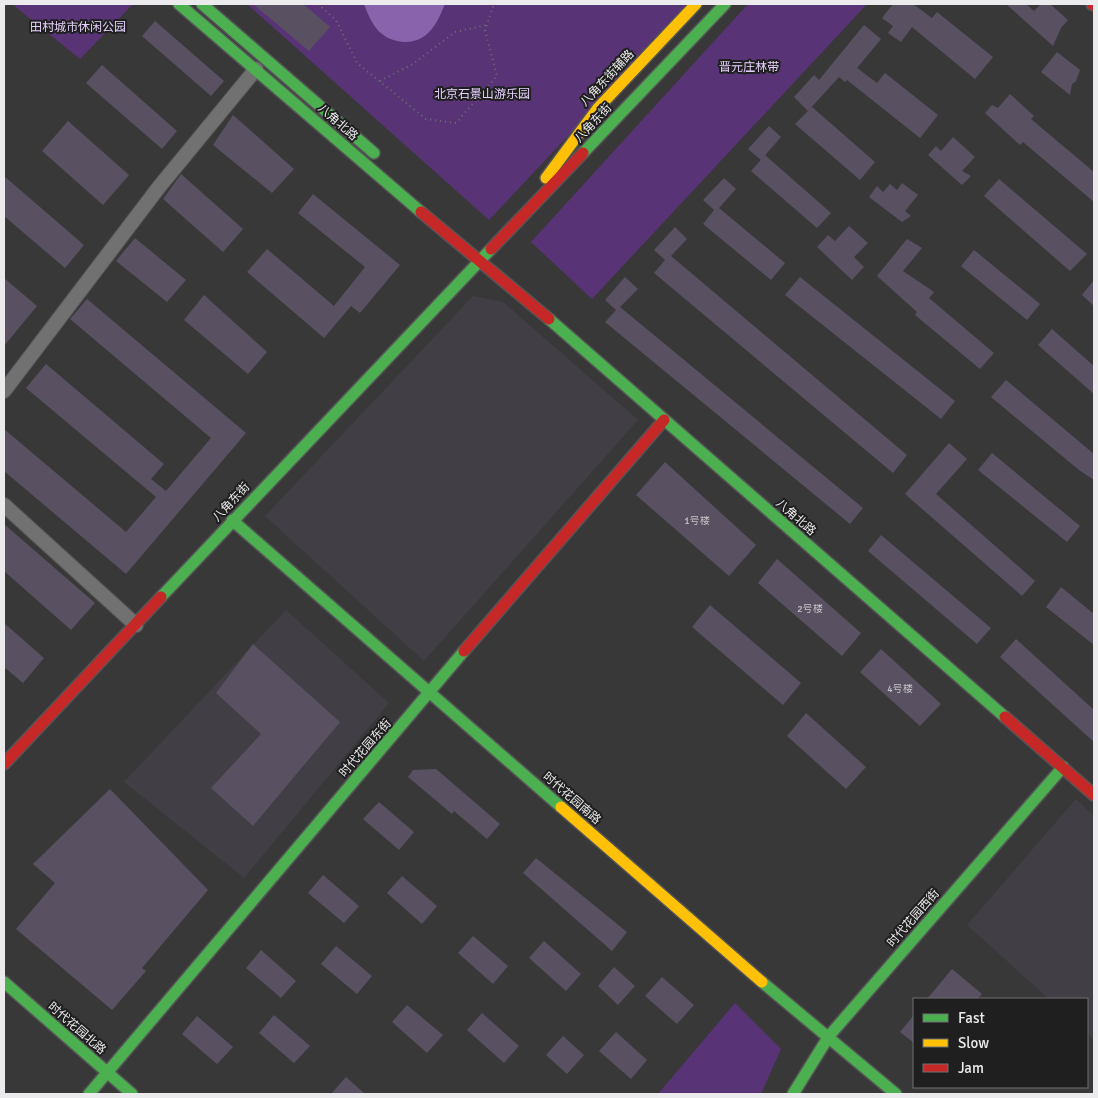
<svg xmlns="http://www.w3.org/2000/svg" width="1098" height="1098" font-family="Signika,'Noto Sans SC',sans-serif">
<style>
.built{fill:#423e45}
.green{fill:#583476}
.water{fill:#8963ac}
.building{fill:#595161}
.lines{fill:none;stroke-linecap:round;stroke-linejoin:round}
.street-casing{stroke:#555456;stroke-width:16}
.fast-casing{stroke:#555456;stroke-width:14}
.slow-casing{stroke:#555456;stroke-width:14}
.jam-casing{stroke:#555456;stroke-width:14}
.path{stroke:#6e6e6f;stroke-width:2;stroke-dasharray:1 4;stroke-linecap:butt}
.street{stroke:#727172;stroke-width:14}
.fast{stroke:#4caf50;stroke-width:11}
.slow{stroke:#ffc107;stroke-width:11}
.jam{stroke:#c62828;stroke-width:11}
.labels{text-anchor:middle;stroke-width:4;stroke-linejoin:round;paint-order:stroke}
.number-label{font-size:10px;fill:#c6c4c9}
.park-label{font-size:12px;fill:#e6d1fc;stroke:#1f1f20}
.street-label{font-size:12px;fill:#ebeaec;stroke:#1f1f20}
</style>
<rect width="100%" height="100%" fill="#383839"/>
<path class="built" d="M473,296L503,302L638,420L424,661L265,516Z
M286,610L389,703L244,878L124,782Z
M1076,799L1094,816V1040L1087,1033V999H1049L967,925Z"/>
<path class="green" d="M12,4H133L80,59Z
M247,4H692L489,220Z
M748,4H867L592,299L531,242Z
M735,1003L781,1049L761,1094H658Z"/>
<path class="water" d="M364,4H445C441,13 437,24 430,31C424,38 415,42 406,42C381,41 372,26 364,4Z"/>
<path class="building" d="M253,4H303L330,27L309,51Z
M893,4H913L932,18L937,12L993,57L975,79L912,27L901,42L888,33L893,26L882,18Z
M1006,4H1026L1034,11L1041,4H1050L1068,20L1061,28L1053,46Z
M155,21L224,81L211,96L142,36Z
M864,25L881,39L857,68L877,83L885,73L938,115L920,138L847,80L845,82L839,77L808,111L794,97L814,75L819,80Z
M1057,52L1080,70L1076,81L1072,84L1070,95L1041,72Z
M102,65L177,131L162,149L86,83Z
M1010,94L1034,116L1031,119L1094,172V202L1023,142L1020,145L985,113L992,105L998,108Z
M812,107L875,162L860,180L795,124Z
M233,115L294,169L272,193L213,145Z
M68,121L129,175L103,205L42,151Z
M769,126L781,137L761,160L748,149Z
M953,137L975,157L962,171L971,176L962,185L928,155L936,146L941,151Z
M765,155L831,213L817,228L751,171Z
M181,174L243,229L223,252L163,199Z
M4,176L84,245L65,268L4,216Z
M724,178L736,189L719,208L785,263L771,280L703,224L714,210L703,200Z
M999,179L1087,254L1070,271L984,196Z
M902,183L918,195L905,211L911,216L902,222L869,197L877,186L883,192L890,184L897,190Z
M313,194L400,265L360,313L351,306L324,338L247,272L267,249L334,306L365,267L298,213Z
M849,226L868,243L854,257L864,267L852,280L817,247L828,235L835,241Z
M675,227L687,239L671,256L907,455L893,473L654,273L665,260L654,250Z
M135,238L186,280L167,302L116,261Z
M907,239L922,248L903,271L934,292L929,298L994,353L980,369L915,315L917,312L877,276Z
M974,250L1040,304L1027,320L961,266Z
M625,277L638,289L620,307L863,508L850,524L605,322L616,310L605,300Z
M800,277L955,401L941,419L785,295Z
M4,278L37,306L4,346Z
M1094,280V306L1082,295Z
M204,295L267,352L248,374L184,320Z
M87,299L246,433L126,574L4,471V429L126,532L156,497L26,388L46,364L164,464L151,479L166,491L211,438L70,319Z
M1052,329L1094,366V394L1038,345Z
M1006,380L1094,454V480L1079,470L991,397Z
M949,443L967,459L936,494L1035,581L1022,596L905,494Z
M992,453L1080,526L1067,542L978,470Z
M665,462L756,545L729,576L636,495Z
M4,524L95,603L71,630L4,571Z
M881,535L991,628L977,644L868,551Z
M777,559L861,633L842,656L758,583Z
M1061,587L1094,614V645L1046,607Z
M710,605L801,683L783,705L692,627Z
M4,623L44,658L23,683L4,667Z
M1016,639L1094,710V742L1000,657Z
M253,644L340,722L253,826L211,788L261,734L216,693Z
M881,649L941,704L920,726L860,672Z
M806,713L866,767L846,789L787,736Z
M436,769L500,824L487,839L454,811L452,814L408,777L413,770Z
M110,789L208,890L142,968L146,971L112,1010L16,929L55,883L33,864Z
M379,802L414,832L399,850L363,819Z
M536,858L627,932L612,951L523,873Z
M323,875L359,906L344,923L308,893Z
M402,876L437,906L422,924L387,893Z
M473,936L508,966L493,984L458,953Z
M544,941L581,974L566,991L529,958Z
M336,946L372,976L357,994L321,964Z
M261,950L296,981L281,998L246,968Z
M614,967L635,986L618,1005L598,986Z
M952,969L982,994L977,999H927Z
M662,977L694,1005L677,1024L645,996Z
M407,1005L443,1035L427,1053L392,1022Z
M482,1013L519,1046L504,1063L467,1030Z
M274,1015L310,1046L294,1063L259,1033Z
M914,1015V1043L900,1032Z
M197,1016L233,1047L217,1064L182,1034Z
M616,1032L647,1060L631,1079L599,1051Z
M563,1036L584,1055L567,1074L546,1055Z
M346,1077L365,1094H331Z"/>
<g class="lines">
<g class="street-casing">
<path id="street" d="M4,391L159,187L256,69
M4,505L136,625"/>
</g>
<g class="fast-casing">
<path id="fast" d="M179,4L421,212
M202,4L374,153
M583,153L725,4
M549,319L1005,717
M232,520L561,807
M161,597L491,249
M4,982L132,1094
M762,982L896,1094
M89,1094L464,651
M793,1094L829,1036L1063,767"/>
</g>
<g class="slow-casing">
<path id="slow" d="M546,178L598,108L696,4
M561,807L762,982"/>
</g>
<g class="jam-casing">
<path id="jam" d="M1092,4L1094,5
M421,212L549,319
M491,249L583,153
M464,651L664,420
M1005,717L1094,795
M4,764L161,597"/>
</g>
<path class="path" d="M318,4L336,20L357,63L426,119L456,123L497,76L485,30L494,4
M380,81L413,64L455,32L487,25"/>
<use href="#street" class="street"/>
<use href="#fast" class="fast"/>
<use href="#slow" class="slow"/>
<use href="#jam" class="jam"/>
</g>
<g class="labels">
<g class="number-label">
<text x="697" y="524">1号楼</text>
<text x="810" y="612">2号楼</text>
<text x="900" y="692">4号楼</text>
</g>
<g class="park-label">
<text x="78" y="31">田村城市休闲公园</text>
<text x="749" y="71">晋元庄林带</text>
<text x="482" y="98">北京石景山游乐园</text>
</g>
<g class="street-label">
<text transform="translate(607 78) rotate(-47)" y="4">八角东街辅路</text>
<text transform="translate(338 122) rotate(41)" y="4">八角北路</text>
<text transform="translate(593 123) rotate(-47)" y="4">八角东街</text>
<text transform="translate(231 502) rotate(-47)" y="4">八角东街</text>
<text transform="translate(796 517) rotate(41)" y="4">八角北路</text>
<text transform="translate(365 748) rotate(-49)" y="4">时代花园东街</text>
<text transform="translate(572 798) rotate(41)" y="4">时代花园南路</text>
<text transform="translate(913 918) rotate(-49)" y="4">时代花园西街</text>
<text transform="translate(77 1028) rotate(41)" y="4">时代花园北路</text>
</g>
</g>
<rect width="1098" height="1098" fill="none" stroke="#ebeaec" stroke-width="10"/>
<rect x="913" y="998" width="175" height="90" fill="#1f1f20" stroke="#717072"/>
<rect x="923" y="1014" width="25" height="8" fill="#4caf50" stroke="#717072"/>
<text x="958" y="1023" font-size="15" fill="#ebeaec">Fast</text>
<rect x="923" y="1039" width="25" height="8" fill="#ffc107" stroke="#717072"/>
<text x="958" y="1048" font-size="15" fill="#ebeaec">Slow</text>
<rect x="923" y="1064" width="25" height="8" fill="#c62828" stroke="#717072"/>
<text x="958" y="1073" font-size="15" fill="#ebeaec">Jam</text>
</svg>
